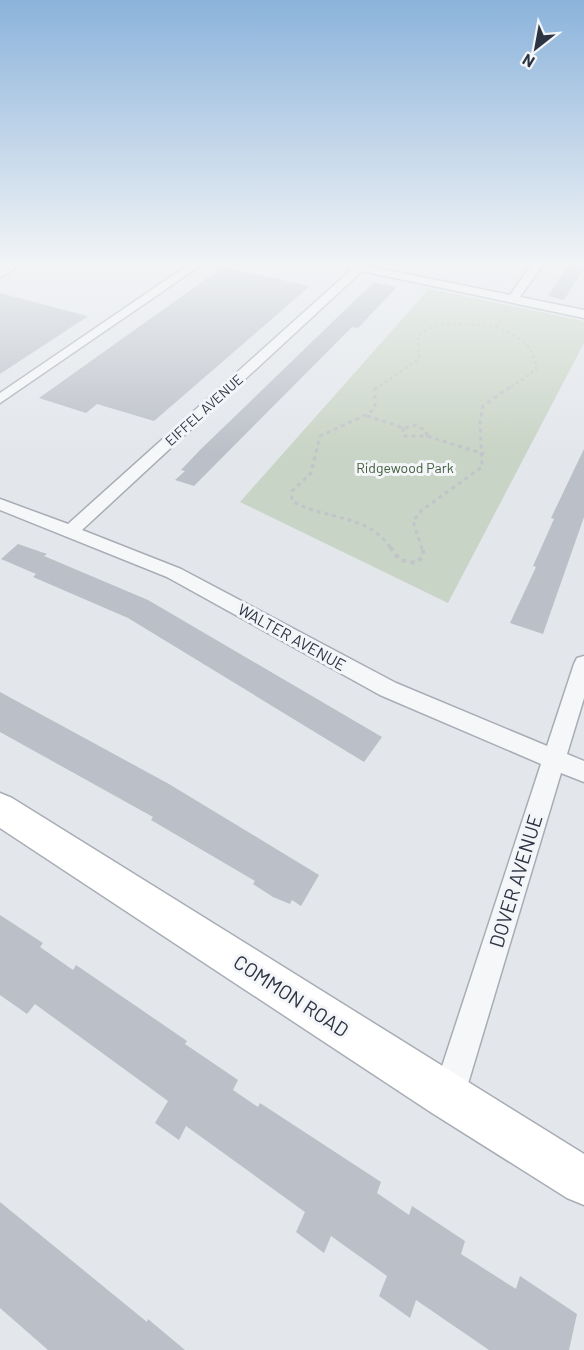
<svg xmlns="http://www.w3.org/2000/svg" width="584" height="1350" font-family="Barlow,sans-serif">
<style>
.green{fill:#c8d4c5}
.building{fill:#bbbfc7}
.lines{fill:none;stroke-linecap:round;stroke-linejoin:round}
.street-casing{stroke:#a8adb5;stroke-width:3}
.secondary-casing{stroke:#a8adb5;stroke-width:3}
.path-far2{stroke:#c1c4c9;stroke-width:2;stroke-dasharray:3 3;stroke-linecap:butt}
.path-far1{stroke:#c1c4c9;stroke-width:3;stroke-dasharray:4 4;stroke-linecap:butt}
.path{stroke:#c1c4c9;stroke-width:4;stroke-dasharray:4.5 4.5;stroke-linecap:butt}
.street{fill:#f6f7f9;fill-rule:evenodd}
.secondary{fill:#fff;fill-rule:evenodd}
.labels{text-anchor:middle;stroke-width:6;stroke-linejoin:round;paint-order:stroke}
.far-street-label{font-size:14px;fill:#2c3342;stroke:#f3f5f8}
.far-park-label{font-size:14px;fill:#3f5d3a;stroke:#f3f5f8}
.street-label{font-size:16px;fill:#2c3342;stroke:#f3f5f8}
.near-street-label{font-size:20px;fill:#2c3342;stroke:#f3f5f8}
</style>
<rect width="100%" height="100%" fill="#e3e6eb"/>
<path class="green" d="M429,289L584,321V343L448,603L240,502Z"/>
<path class="building" d="M570,263H584V268L564,300L548,296Z
M223,267L310,286L154,421L97,404L86,413L39,398Z
M374,282L397,287L358,328L352,327L194,486L175,480L185,471L181,470L200,450Z
M0,293L87,316V317L0,374Z
M584,449V517L543,634L510,623L536,567L533,566L554,519L551,518Z
M18,544L47,554L44,556L148,600L382,737L364,762L128,618L33,577L36,574L1,559Z
M0,692L169,784L319,875L301,906L292,900L290,904L273,897L253,884L255,881L151,820L153,817L0,732Z
M0,915L43,943L40,947L73,970L76,965L187,1041L185,1044L238,1080L233,1090L258,1107L260,1103L381,1182L377,1193L409,1215L412,1206L465,1241L461,1254L516,1289L520,1276L577,1314L569,1350H489L416,1300L410,1318L379,1296L387,1276L331,1236L324,1253L296,1232L305,1212L186,1126L179,1140L155,1123L168,1101L35,1004L27,1014L0,995Z
M0,1202L147,1322L148,1319L185,1350H48L0,1308Z"/>
<g class="lines">
<g class="street-casing">
<path id="street" d="M191,263H204L0,403V393Z
M333,263H370L368,266L510,295L533,263H544L520,297L584,310V318L362,271L82,530L181,569L396,683L547,746L574,664L577,658L584,656V698L567,754L584,761V782L561,773L464,1097L459,1108L448,1113L437,1108L432,1097L541,764L380,695L167,577L0,510V499L68,524L352,269Z"/>
</g>
<g class="secondary-casing">
<path id="secondary" d="M5,263H25L0,277V266Z
M0,793L12,798L584,1154V1205L567,1198L432,1113L0,828Z"/>
</g>
<path class="path-far2" d="M496,327C516,335 536,345 536,370L508,389
M496,327L508,310
M375,389L419,359L418,336C439,317 470,325 496,327"/>
<path class="path-far1" d="M375,387V408L368,414L320,436L311,473L292,491V501C324,520 371,514 391,549
M367,416L404,428L416,425L426,431L427,436
M404,428L402,432L405,436H427L484,454
M422,549L413,521L422,510L482,467L480,421L483,406L510,387"/>
<path class="path" d="M390,547L400,560L416,563L424,555L422,547"/>
<use href="#street" class="street"/>
<use href="#secondary" class="secondary"/>
</g>
<linearGradient id="sky" x2="0" y2="1"><stop stop-color="#8bb3db"/><stop offset="0.58" stop-color="#f2f4f6"/><stop offset="1" stop-color="#f2f4f6" stop-opacity="0"/></linearGradient>
<rect width="584" height="452" fill="url(#sky)"/>
<g class="labels">
<g class="far-street-label">
<text transform="translate(204 410) rotate(-42)" y="5">EIFFEL AVENUE</text>
</g>
<g class="far-park-label">
<text x="405" y="473">Ridgewood Park</text>
</g>
<g class="street-label">
<text transform="translate(292 637) rotate(29)" y="6">WALTER AVENUE</text>
</g>
<g class="near-street-label">
<text transform="translate(516 881) rotate(-73)" y="7">DOVER AVENUE</text>
<text transform="translate(291 996) rotate(33)" y="7">COMMON ROAD</text>
</g>
</g>
<g transform="translate(536 48) rotate(211)" stroke="#f3f5f8" stroke-width="4.5" paint-order="stroke">
<path d="M0-4.5L10 22L0 15L-10 22Z" fill="#2c3342"/>
<text y="-9" font-size="16" font-weight="bold" text-anchor="middle" fill="#2c3342">N</text>
</g>
</svg>
